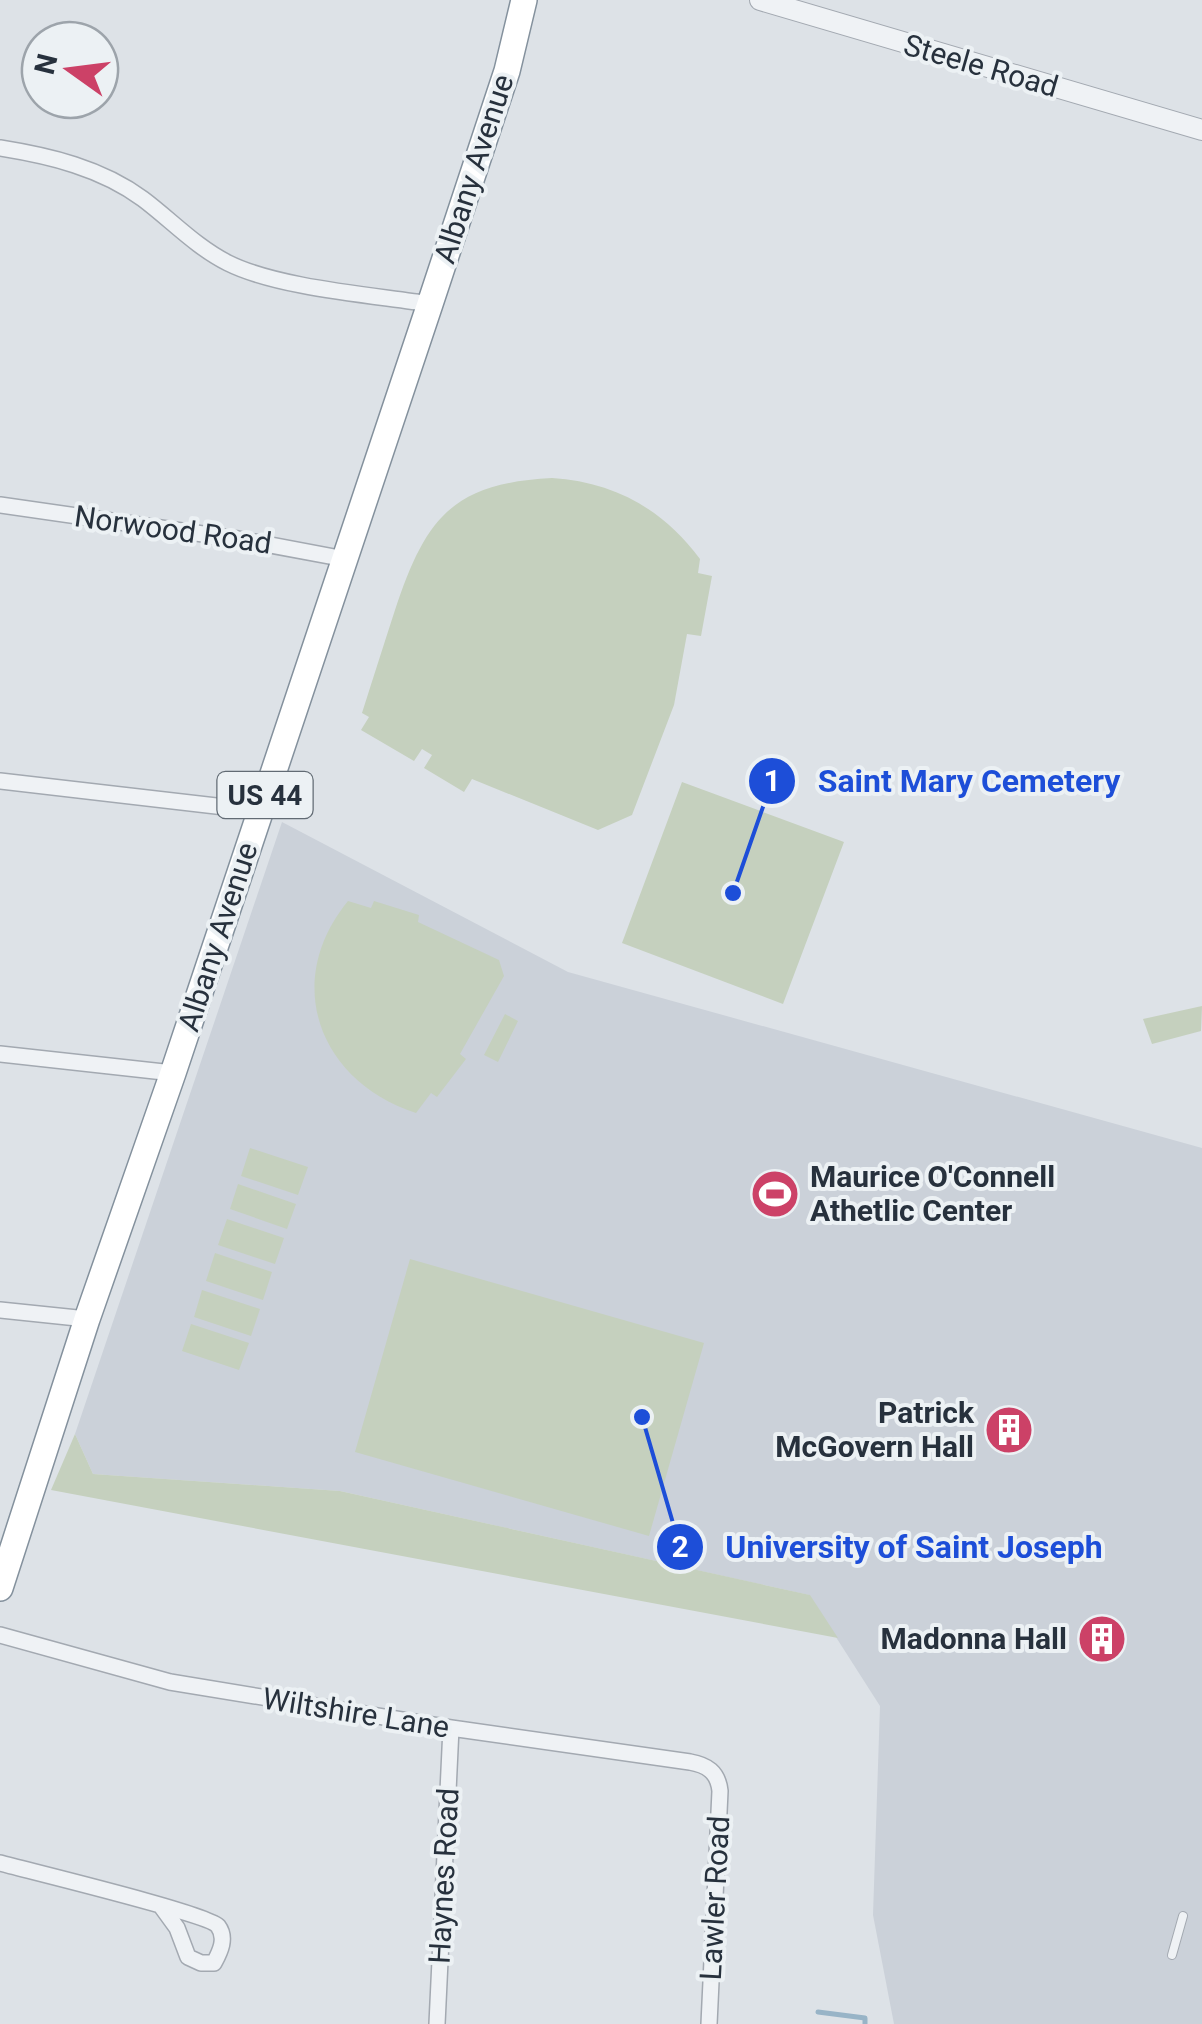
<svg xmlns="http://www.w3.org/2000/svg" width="1202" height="2024" font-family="Roboto,sans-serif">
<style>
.built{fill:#cbd1d9}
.green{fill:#c5d0be}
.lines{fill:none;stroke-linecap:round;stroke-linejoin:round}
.stream{stroke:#98b4c7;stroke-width:5}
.service-casing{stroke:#a3a9b1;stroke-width:10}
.minor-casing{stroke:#a3a9b1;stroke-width:18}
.tertiary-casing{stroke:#a3a9b1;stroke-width:22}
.trunk-casing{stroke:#84919d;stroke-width:28}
.service{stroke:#eff2f5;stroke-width:8}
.minor{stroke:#eff2f5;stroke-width:15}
.tertiary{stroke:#eff2f5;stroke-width:20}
.trunk{stroke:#fff;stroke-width:25}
.labels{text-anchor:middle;stroke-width:8;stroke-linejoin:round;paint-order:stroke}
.shield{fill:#ecf1f4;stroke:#626b74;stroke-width:2.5}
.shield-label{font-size:28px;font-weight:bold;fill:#27313d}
.street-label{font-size:30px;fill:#27313d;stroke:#ecf1f4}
.poi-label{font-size:30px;font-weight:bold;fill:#27313d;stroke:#ecf1f4;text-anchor:end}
.leader{fill:none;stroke:#1d4ed8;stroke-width:4}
.callout-dot{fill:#1d4ed8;stroke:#ecf1f4;stroke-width:4}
.mark-label{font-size:30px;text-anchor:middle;font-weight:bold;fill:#fff}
.callout-label{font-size:32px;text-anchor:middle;font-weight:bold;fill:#1d4ed8;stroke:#ecf1f4;stroke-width:8;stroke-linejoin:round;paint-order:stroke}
</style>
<rect width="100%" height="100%" fill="#dde2e7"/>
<path class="built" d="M282,822L568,972L1202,1148V2024H894L873,1915L880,1706L809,1595L340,1491L93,1474L75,1434Z"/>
<path class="green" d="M552,478C614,482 663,509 700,559L698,573L712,576L701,636L687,634L674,705L632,815L598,830L472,779L464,792L424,768L432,755L422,749L414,761L361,730L369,717L362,713C373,678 384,644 395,610C425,520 451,483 552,478Z
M682,782L844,842L783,1004L622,943Z
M348,901L371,908L374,901L419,915L418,922L499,960L504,976L460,1054L466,1059L437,1097L431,1093L416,1113C320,1082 281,983 348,901Z
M1202,1006L1201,1031L1152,1044L1143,1019Z
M505,1014L518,1021L498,1062L484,1055Z
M250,1148L308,1167L298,1195L241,1176Z
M238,1184L296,1204L287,1229L230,1209Z
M227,1219L284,1238L275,1264L218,1245Z
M215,1253L272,1272L263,1300L206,1281Z
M410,1259L704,1343L649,1536L355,1452Z
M202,1290L260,1309L251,1336L194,1317Z
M191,1324L249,1343L239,1370L182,1351Z
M75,1434L93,1474L340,1491L810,1595L838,1638L51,1490Z"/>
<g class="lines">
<path class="stream" d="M818,2012L865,2018V2024"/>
<g class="service-casing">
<path id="service" d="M1172,1955L1183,1916"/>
</g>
<g class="minor-casing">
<path id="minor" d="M0,148C50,156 101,168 143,199C171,220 196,247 228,263C278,288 372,295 430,304
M0,505L238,539L345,559
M0,781L259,811
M0,1054L173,1073
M0,1310L87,1319
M0,1635L170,1682L451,1728L690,1762C707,1765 718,1772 720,1791L709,2024
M0,1863C29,1871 208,1914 218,1926C227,1938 220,1952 214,1963H201L188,1957L177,1928L161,1906
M437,2024L451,1728"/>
</g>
<g class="tertiary-casing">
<path id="tertiary" d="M760,0L1202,130"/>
</g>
<g class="trunk-casing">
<path id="trunk" d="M0,1588L87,1319L173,1073L430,304L507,71L524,0"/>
</g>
<use href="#service" class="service"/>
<use href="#minor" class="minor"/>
<use href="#tertiary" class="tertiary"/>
<use href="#trunk" class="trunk"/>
</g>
<defs>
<g id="stadium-disc" transform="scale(2.5)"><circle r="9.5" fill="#cc4167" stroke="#ecf1f4"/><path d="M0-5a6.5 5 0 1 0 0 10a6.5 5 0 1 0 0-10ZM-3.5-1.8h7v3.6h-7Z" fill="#fff"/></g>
<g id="building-disc" transform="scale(2.5)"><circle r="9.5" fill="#cc4167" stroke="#ecf1f4"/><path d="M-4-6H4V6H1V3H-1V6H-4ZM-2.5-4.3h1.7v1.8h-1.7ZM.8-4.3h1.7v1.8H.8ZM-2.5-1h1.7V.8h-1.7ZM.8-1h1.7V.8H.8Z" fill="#fff"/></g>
</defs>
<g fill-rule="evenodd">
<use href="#stadium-disc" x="775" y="1194"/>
<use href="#building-disc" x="1009" y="1430"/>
<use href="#building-disc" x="1102" y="1639"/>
</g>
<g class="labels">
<rect class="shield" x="217.5" y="772" width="95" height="46" rx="8"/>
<g class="shield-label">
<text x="265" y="805">US 44</text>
</g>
<g class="street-label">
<text transform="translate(981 66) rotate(16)" y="10">Steele Road</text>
<text transform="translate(474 169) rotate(-72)" y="10">Albany Avenue</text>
<text transform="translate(173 530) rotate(8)" y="10">Norwood Road</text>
<text transform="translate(218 937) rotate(-72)" y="10">Albany Avenue</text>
<text transform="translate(356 1713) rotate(9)" y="10">Wiltshire Lane</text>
<text transform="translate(444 1876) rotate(-87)" y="10">Haynes Road</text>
<text transform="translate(715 1898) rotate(-87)" y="10">Lawler Road</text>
</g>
<g class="poi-label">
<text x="810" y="1187" text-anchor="start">Maurice O'Connell<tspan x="810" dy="34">Athetlic Center</tspan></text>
<text x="974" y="1423">Patrick<tspan x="974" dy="34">McGovern Hall</tspan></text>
<text x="1067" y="1649">Madonna Hall</text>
</g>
</g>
<path class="leader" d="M733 893L772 781M642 1417L680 1547"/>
<g class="callout-dot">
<circle cx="733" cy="893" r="10"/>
<circle cx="642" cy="1417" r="10"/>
<circle cx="772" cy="781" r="25"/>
<circle cx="680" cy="1547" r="25"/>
</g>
<g class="mark-label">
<text x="772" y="791">1</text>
<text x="680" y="1557">2</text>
</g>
<g class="callout-label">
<text x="969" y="792">Saint Mary Cemetery</text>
<text x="914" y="1558">University of Saint Joseph</text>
</g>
<g transform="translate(70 70) rotate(284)"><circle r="48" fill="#ecf1f4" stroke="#9da4ab" stroke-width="2.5"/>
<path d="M0-8L18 38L0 25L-18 38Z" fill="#cc4167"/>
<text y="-15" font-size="28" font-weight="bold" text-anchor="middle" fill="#27313d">N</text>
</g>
</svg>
